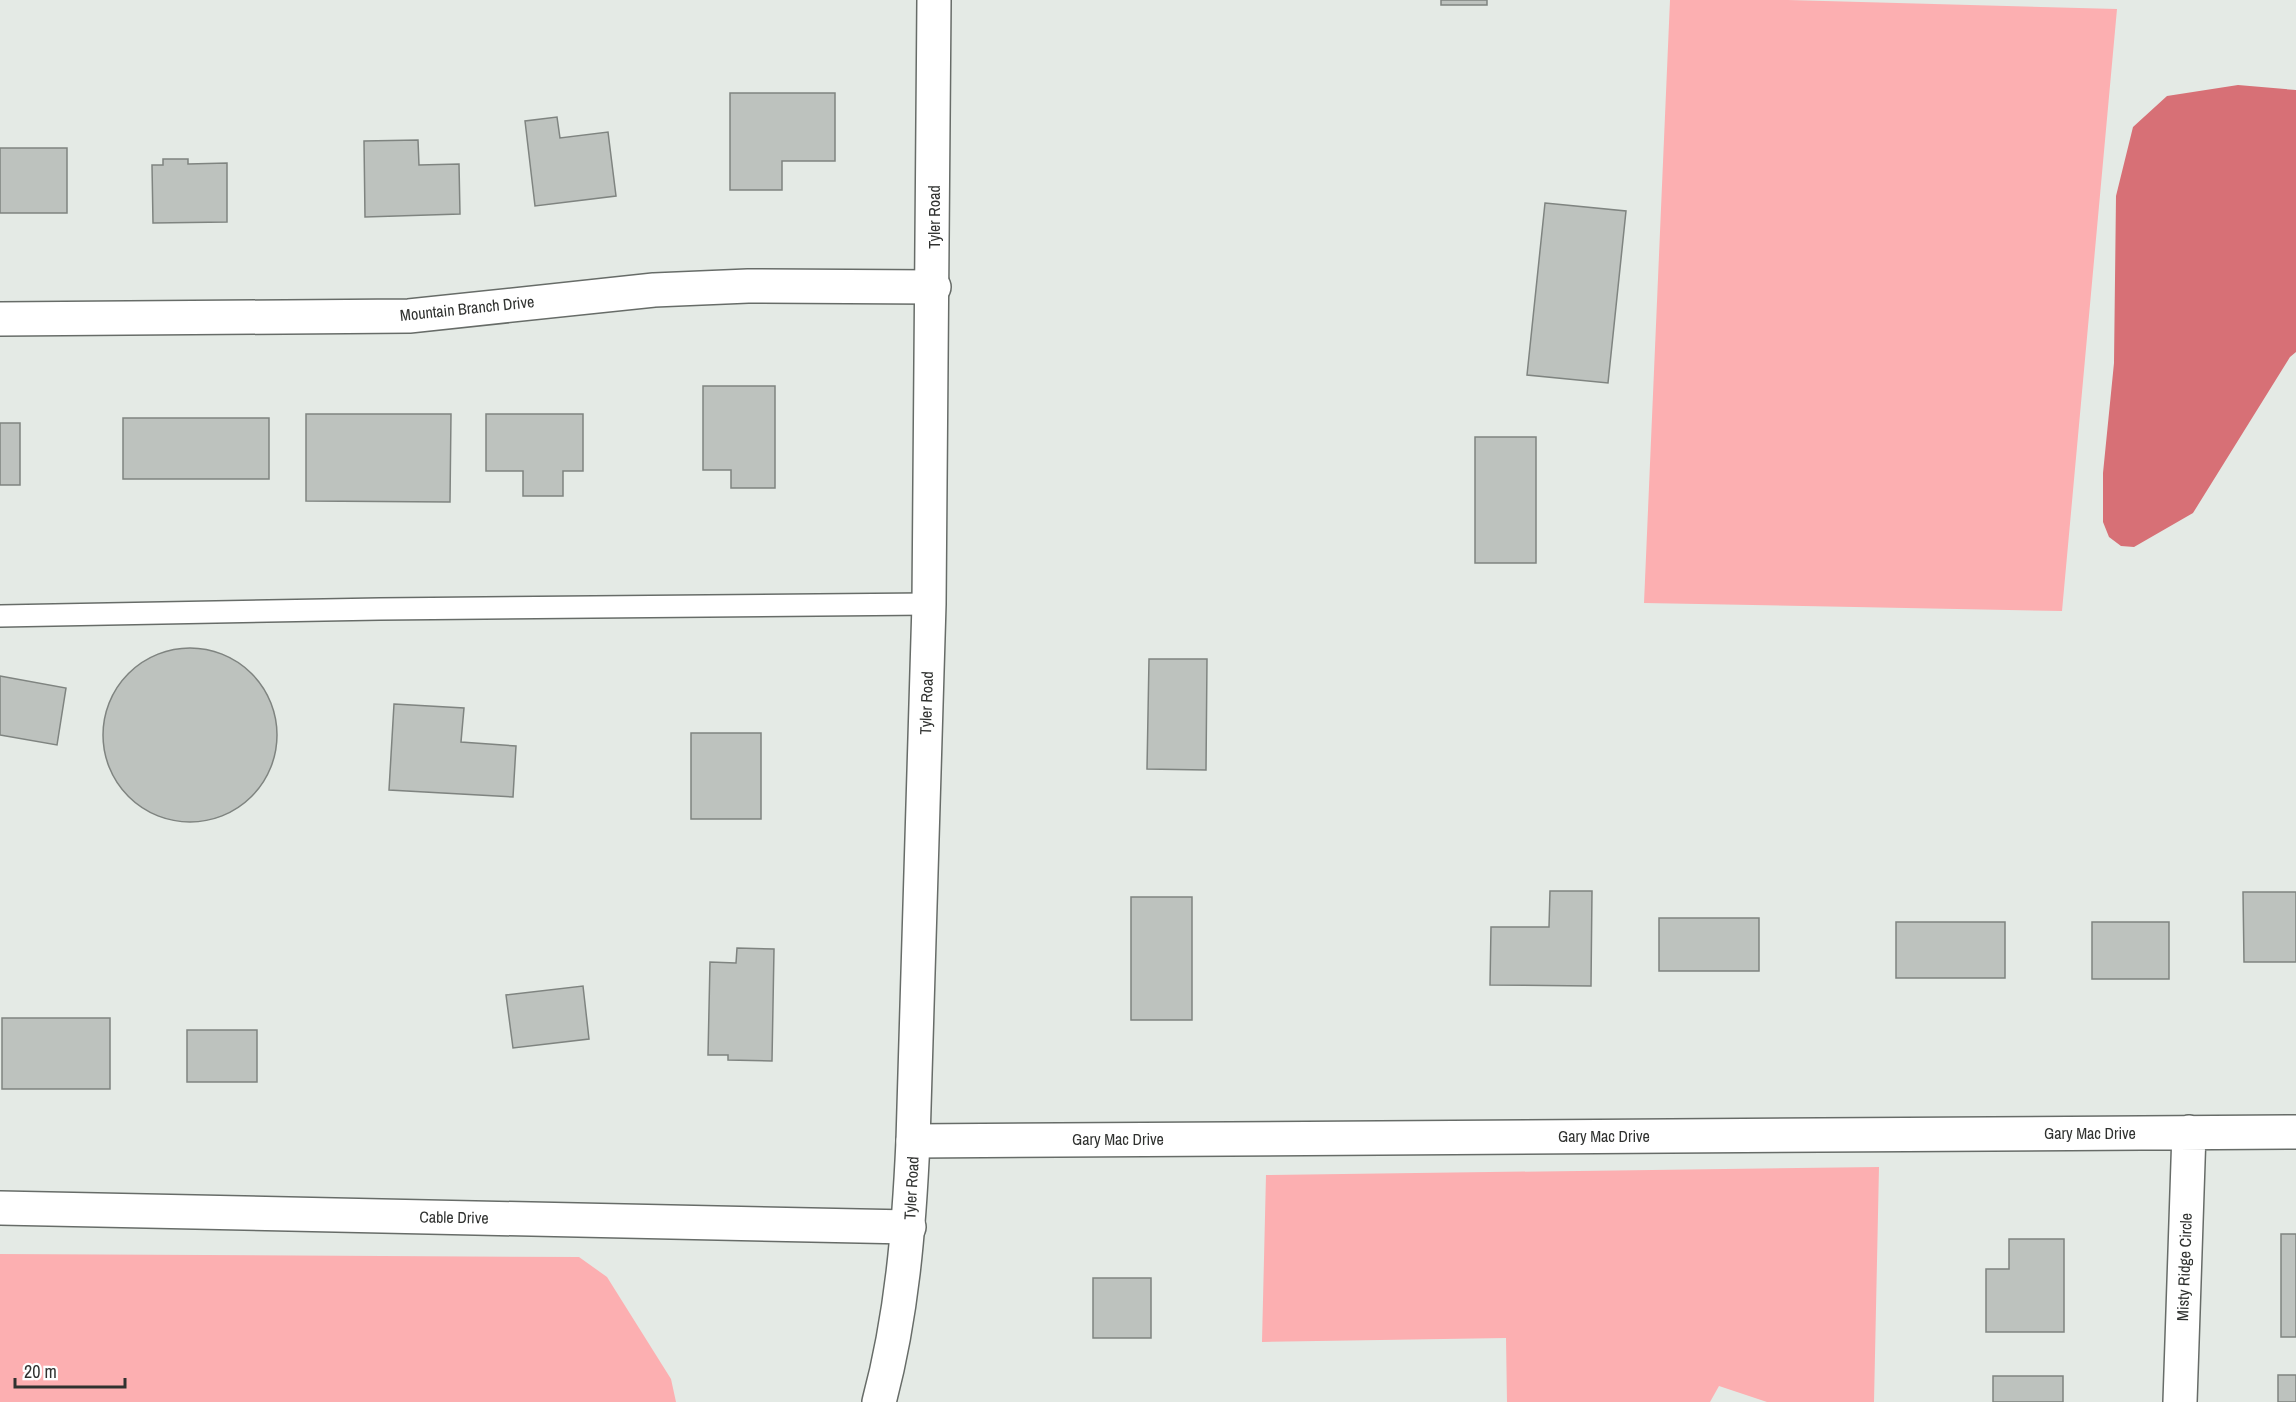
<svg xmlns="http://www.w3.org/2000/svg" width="2296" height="1402" font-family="'Archivo Narrow',sans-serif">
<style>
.green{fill:#fcafb1}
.water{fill:#d77076}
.building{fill:#bdc2be;stroke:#7f8480;stroke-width:1.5}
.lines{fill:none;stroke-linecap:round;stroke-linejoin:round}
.service-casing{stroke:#676c68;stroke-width:24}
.minor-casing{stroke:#676c68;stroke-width:36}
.tertiary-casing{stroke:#676c68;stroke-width:36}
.service{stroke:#fff;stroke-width:21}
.minor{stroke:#fff;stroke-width:33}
.tertiary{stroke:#fff;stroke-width:33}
.labels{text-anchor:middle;stroke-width:4.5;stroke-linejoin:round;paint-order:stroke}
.street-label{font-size:16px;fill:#303230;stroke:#fff}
</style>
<rect width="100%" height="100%" fill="#e4eae5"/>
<path class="green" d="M1670,0H1788L2117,9L2062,611L1644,603Z
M1879,1167L1874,1402H1767L1719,1386L1710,1402H1507L1506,1338L1262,1342L1266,1175Z
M0,1254L579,1257L607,1277L671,1379L676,1402H0Z"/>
<path class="water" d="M2238,85L2296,90V352L2290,357L2193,513L2134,547L2121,546L2109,537L2103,522V473L2114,363L2116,196L2133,127L2167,96Z"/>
<path class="building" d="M1441,0H1487V5H1441Z
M730,93H835V161H782V190H730Z
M557,117L560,138L608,132L616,196L535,206L525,121Z
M418,140L419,165L459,164L460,214L365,217L364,141Z
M0,148H67V213H0Z
M163,159H188V164L227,163V222L153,223L152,165H163Z
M1545,203L1626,211L1608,383L1527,375Z
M703,386H775V488H731V470H703Z
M306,414H451L450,502L306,501Z
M486,414H583V471H563V496H523V471H486Z
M123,418H269V479H123Z
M0,423H20V485H0Z
M1475,437H1536V563H1475Z
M103 735a87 87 0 1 1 174 0a87 87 0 1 1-174 0Z
M1149,659H1207L1206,770L1147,769Z
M0,676L66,688L57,745L0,735Z
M394,704L464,708L461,742L516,746L513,797L389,790Z
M691,733H761V819H691Z
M1550,891H1592L1591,986L1490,985L1491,927H1549Z
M2243,892H2296V962H2244Z
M1131,897H1192V1020H1131Z
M1659,918H1759V971H1659Z
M1896,922H2005V978H1896Z
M2092,922H2169V979H2092Z
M737,948L774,949L772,1061L728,1060V1055H708L710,962L736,963Z
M583,986L589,1039L513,1048L506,995Z
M2,1018H110V1089H2Z
M187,1030H257V1082H187Z
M2281,1234H2296V1337H2281Z
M2009,1239H2064V1332H1986V1269H2009Z
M1093,1278H1151V1338H1093Z
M2278,1375H2296V1402H2278Z
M1993,1376H2063V1402H1993Z"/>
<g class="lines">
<g class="service-casing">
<path id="service" d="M0,616L380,609L929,604"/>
</g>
<g class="minor-casing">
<path id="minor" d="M0,319L409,316L654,290L748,286L934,287
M913,1141L2296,1132
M0,1208L909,1227
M2180,1402L2189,1132"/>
</g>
<g class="tertiary-casing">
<path id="tertiary" d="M879,1402C902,1316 909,1229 913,1141L929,604L934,0"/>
</g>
<use href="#service" class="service"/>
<use href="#minor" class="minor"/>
<use href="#tertiary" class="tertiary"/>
</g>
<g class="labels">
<g class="street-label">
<text transform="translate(934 217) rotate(-90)" y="6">Tyler Road</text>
<text transform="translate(467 308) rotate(-6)" y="6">Mountain Branch Drive</text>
<text transform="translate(926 703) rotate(-88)" y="6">Tyler Road</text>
<text x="2090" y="1139">Gary Mac Drive</text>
<text x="1604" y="1142">Gary Mac Drive</text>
<text x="1118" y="1145">Gary Mac Drive</text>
<text transform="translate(911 1188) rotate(-87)" y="6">Tyler Road</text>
<text transform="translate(454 1217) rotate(1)" y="6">Cable Drive</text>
<text transform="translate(2184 1267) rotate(-88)" y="6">Misty Ridge Circle</text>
</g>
</g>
<path d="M15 1378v9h110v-9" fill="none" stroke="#303230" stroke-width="3"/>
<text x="24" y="1378" font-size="18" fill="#303230" stroke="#ffffff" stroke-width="4.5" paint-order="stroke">20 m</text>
</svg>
